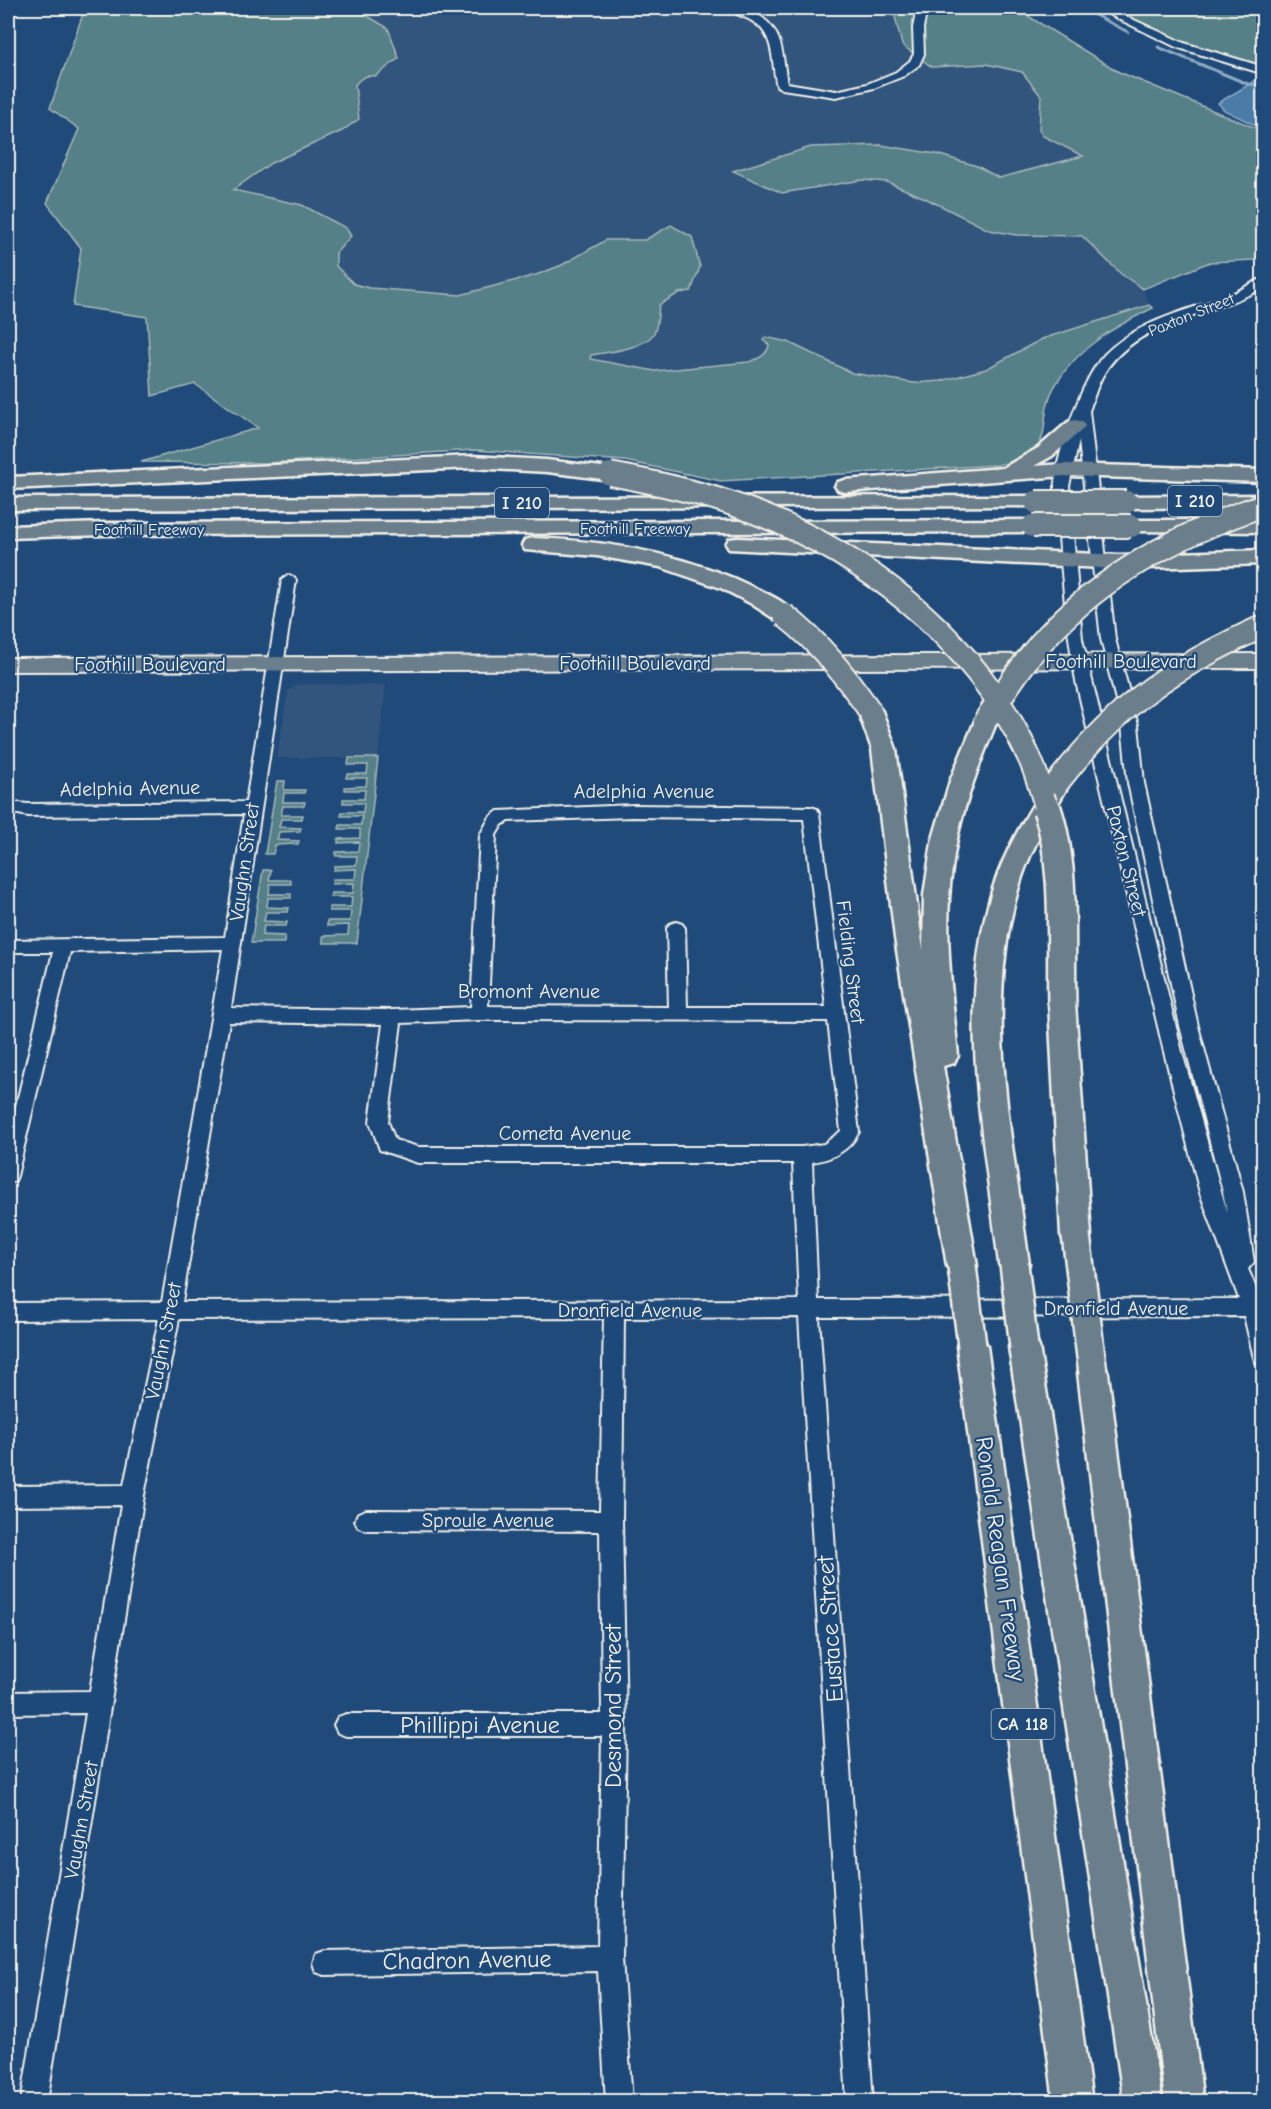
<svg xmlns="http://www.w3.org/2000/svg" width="1271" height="2109" font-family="'Comic Neue',sans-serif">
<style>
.built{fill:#33547d}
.green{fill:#578087;stroke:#a6b8b8;stroke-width:1.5}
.water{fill:#4b7ba8;stroke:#8faac2;stroke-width:1.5}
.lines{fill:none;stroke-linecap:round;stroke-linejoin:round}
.stream{stroke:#8faac2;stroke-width:3}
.minor-casing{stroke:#f4f1e8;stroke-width:4}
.major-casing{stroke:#f4f1e8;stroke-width:4}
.highway-casing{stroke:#f4f1e8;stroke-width:5}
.minor{fill:#1f4a7a;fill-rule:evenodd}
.major{fill:#6b7e8b;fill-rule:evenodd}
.highway{fill:#6b7e8b;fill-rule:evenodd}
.highway-bridge-far1-casing{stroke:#f4f1e8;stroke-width:26;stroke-linecap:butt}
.highway-bridge-casing{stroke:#f4f1e8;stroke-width:32;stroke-linecap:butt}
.highway-bridge-far1{stroke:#6b7e8b;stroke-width:22}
.highway-bridge{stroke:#6b7e8b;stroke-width:27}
.labels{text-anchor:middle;stroke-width:4.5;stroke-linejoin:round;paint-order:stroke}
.far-street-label{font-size:16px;fill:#f4f1e8;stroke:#1f4a7a}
.shield{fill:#1f4a7a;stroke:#b4bfc7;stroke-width:1.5}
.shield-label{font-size:18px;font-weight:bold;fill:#f4f1e8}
.street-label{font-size:20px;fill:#f4f1e8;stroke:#1f4a7a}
.near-street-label{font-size:24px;fill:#f4f1e8;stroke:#1f4a7a}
</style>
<rect width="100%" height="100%" fill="#1f4a7a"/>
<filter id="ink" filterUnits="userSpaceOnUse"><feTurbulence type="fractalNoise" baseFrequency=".0167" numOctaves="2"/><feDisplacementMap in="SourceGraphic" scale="12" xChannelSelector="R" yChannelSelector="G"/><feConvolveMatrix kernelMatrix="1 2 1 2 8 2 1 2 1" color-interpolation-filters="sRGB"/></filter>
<g filter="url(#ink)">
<path class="built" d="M354,8H890L894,13L902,45L932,67L986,64L1022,72L1041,96L1039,130L1043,136L1084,156L999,178L977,166L936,154L821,146L734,171L887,182L925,198L989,230L1016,235L1082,236L1121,274L1143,289L1149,305L1042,340L986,369L941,381L914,383L852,373L788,342L766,337L768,350L763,356L749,362L655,371L590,359V355L627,349L655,332L659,305L679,293L645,240H606L562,265L536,275L460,295L369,288L354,284L336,266V253L350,236L233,190L271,163L358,119L355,85L360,78L368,75L388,28Z
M298,684L386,685L378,758H277L288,691Z"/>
<path class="green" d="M85,8H354L388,28L399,58L376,76C366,75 361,77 355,85L359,119L342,131L271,163L233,190L302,205L346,228L351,236L336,253V266L354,284L369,288L460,295L536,275L562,265L606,240H645L671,225L692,237L700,267L691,291L679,293L659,305C658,313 658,326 654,333C645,349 607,352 591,355L590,359L655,371L749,362C758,358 767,356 769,345L763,340L765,337L788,342L852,373L914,383L941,381L986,369L1042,339L1149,305L1153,308C1116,326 1081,345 1058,381C1030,422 1067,452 997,465L721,481L625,461L475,450L268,463L141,462L258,428L195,384L152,396L147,317L73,306L81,248L47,203L79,129L50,108Z
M890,8H1015L1119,72L1263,131V252L1256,260L1210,262L1143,289L1121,274L1082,236L1016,235L989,230L925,198L887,182L862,180L782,193L733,171L811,147L881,145L936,154L977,166L999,178L1083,156L1043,136L1039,130L1041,96L1022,72L986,64L932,67L902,45L894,13Z
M1107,8H1263V68L1191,46Z
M349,758H378L357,943H323V936L348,935L349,925L327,926V921H350L351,911H329V907H351L352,897H330L331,893H353L354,883L332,884L333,879H355L356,869L334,870L335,866L356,865L357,856H336V852L358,851L359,842L338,843V839L360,838V829H339L340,825H361L362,816H341L342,812H363L364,803H343V799H364L365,790H345V787L366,786L367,778H346L347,774H367L368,765H348Z
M277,781H285L284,790H305L304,793H284L283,802H305L304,806H283L281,815H303L302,819H281L279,827L301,828L300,831L279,832L277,840L299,841L298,844L275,845L273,854H265Z
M263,870H271L269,880H291V884H270L269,894H291V898H268L267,907L289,908L288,912H266L264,921L287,922L286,926H264L262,935L285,936L284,943H251Z"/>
<path class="water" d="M1258,79L1263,80V129L1224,110L1218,103Z"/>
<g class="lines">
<path class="stream" d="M1081,8L1128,32
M1158,47L1248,84L1264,86"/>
<g class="minor-casing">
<path id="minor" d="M726,8C736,7 744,9 754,13C784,27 782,55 787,83L836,91L867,84L896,72L910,61L914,54L913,28L917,8H927L923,28L924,54L919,65L904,76L874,88L836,97L782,89L777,86C771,62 776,35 752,21C744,16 733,14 726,8Z
M1096,8H1108L1184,43L1264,67V74L1176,47Z
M1264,278V288L1259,290C1209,316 1137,321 1105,372C1097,384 1094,398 1089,411L1115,639L1138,725L1144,783L1198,1026L1243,1192L1254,1262L1248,1269L1260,1298H1264V1367L1257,1364L1254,1358L1244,1316L819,1317L873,2102H847L799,1317L624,1318L622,1521L626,1725L622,1958L632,2102H606L598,1971L325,1975L316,1972L313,1963L316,1954L325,1951L598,1946L602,1736H346L338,1733L334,1725L338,1717L346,1714H602L600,1531L366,1530L358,1527L355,1520L358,1513L366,1510L600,1511L604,1318L179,1319L144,1495L47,2102H21L86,1713L8,1714V1692L90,1691L121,1505L8,1506V1486L124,1485L159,1319L8,1320V1303L162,1302L223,949L70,952L17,1176L15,1181L8,1184V1139L53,952H8V940L225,937L244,814L28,816L8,812V802L28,804L246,802L282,580L289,575L294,577L296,580L231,1008L393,1010L471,1007L480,835L490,817L498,811L633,805L811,807L817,809L819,813L859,1132C849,1151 833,1159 812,1162L818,1300L1239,1299L1200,1193L1164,1052L1077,686C1068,641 1064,596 1060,550C1059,529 1055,507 1055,486C1056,454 1082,379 1104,355C1138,320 1188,311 1231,294C1242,290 1252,282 1264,278ZM1079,441L1101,639L1122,725L1128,783L1180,1026L1223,1192L1227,1212L1182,1052L1082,639L1069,486ZM633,817L804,819L826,1007H687L685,928L682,924L676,922L670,924L667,928L669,1007L488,1006L496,835L502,825L508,821ZM479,1020L828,1021L841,1131L824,1144L802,1147H418L395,1140L388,1122L401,1023ZM229,1022L383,1024L370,1122L380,1150L418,1163H793L799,1300L182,1302Z"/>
</g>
<g class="major-casing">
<path id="major" d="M1264,654V668L8,671V658Z"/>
</g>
<g class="highway-casing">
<path id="highway" d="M1075,420L1082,422L1085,426L1082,430L1052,456L1034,466L1064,464L1264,470V482L1064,476L845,492L838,490L835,486L838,482L845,480L1003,468L1038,448L1068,422Z
M473,456L547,460L610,468L617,470L620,474L617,478L610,480L547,472L473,468L8,489V477Z
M1264,495V507L1126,508L1119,506L1116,502L1119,498L1126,496Z
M1036,496L1043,498L1046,502L1043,506L8,510V498Z
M1033,520L1040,521L1044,526L1040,531L1033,532L104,535L8,538V526L104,523Z
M1131,520H1264V532L1124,531L1120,526L1124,521Z
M533,538C611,541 687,554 757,589C770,595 788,603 795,615L792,620L784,622L776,620L750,603L721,588L660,567L597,556L525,550L522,545L525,540Z
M737,538L1120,555L1264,550V564L1120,569L729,549L726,544L729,539Z
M870,703L878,706L882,711L896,749L923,950L924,895L932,842L950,781L977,716L985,713L993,716L997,721C977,769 958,818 952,869C943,931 952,994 958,1056L954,1063L943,1066L977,1266L972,1275L962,1278L952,1275L947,1266L895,938L872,749L858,711L862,706Z
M1055,780L1063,782L1067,788C1048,821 1028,853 1018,890C983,1011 1013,1142 1029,1264L1024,1273L1014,1276L1004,1273L999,1264C985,1142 955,1008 993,888C1005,850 1026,816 1047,782Z
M1062,993L1071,996L1075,1003L1091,1235L1086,1244L1076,1247L1066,1244L1061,1235L1049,1003L1053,996Z
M972,1333L983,1337L987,1346L1092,2102H1054L957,1346L961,1337Z
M1024,1334L1035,1338L1039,1347L1162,2102H1124L1009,1347L1013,1338Z
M1093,1360L1104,1363L1108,1373L1203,2102H1165L1078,1373L1082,1363Z"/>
</g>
<use href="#minor" class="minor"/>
<use href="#major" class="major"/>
<use href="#highway" class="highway"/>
<g class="highway-bridge-far1-casing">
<path id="highway-bridge-far1" d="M610,474C653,482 697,491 738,506C860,549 973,636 1028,755C1037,772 1041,793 1048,811
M1036,502H1126
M1033,526H1131
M784,615C821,644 843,673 870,711
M985,721C1004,692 1023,662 1047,636C1105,573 1184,532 1264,505
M1058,782C1120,702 1173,667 1264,626"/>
</g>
<g class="highway-bridge-casing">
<path id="highway-bridge" d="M1047,809C1067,868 1060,942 1062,1003
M1076,1235L1093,1373
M1014,1264L1024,1347
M962,1266L972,1346"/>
</g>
<use href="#highway-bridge-far1" class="highway-bridge-far1"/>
<use href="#highway-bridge" class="highway-bridge"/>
</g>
</g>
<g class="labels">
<g class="far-street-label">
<text transform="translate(1191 314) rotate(-22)" y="6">Paxton Street</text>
<text x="635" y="534">Foothill Freeway</text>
<text x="149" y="535">Foothill Freeway</text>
</g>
<g class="shield">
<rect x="1168" y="486" width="54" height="30" rx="4.5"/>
<rect x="495" y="488" width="54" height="30" rx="4.5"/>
<rect x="991.5" y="1709" width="63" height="30" rx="4.5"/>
</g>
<g class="shield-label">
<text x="1195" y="507">I 210</text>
<text x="522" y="509">I 210</text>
<text x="1023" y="1730">CA 118</text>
</g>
<g class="street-label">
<text x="1121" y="668">Foothill Boulevard</text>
<text x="635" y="670">Foothill Boulevard</text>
<text x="150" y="671">Foothill Boulevard</text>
<text transform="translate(130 788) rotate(-1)" y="7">Adelphia Avenue</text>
<text x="644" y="798">Adelphia Avenue</text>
<text transform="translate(1127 861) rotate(76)" y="7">Paxton Street</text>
<text transform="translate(244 862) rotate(-82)" y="7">Vaughn Street</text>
<text transform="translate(851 962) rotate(83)" y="7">Fielding Street</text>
<text x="529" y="998">Bromont Avenue</text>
<text x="565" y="1140">Cometa Avenue</text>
<text x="1116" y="1315">Dronfield Avenue</text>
<text x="630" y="1317">Dronfield Avenue</text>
<text transform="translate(163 1341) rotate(-79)" y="7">Vaughn Street</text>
<text x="488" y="1527">Sproule Avenue</text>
<text transform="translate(81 1820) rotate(-80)" y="7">Vaughn Street</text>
</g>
<g class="near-street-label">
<text transform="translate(1001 1559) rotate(82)" y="8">Ronald Reagan Freeway</text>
<text transform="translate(830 1629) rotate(-94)" y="8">Eustace Street</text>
<text transform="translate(613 1706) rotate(-90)" y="8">Desmond Street</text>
<text x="480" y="1733">Phillippi Avenue</text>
<text transform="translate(467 1960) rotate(-1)" y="8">Chadron Avenue</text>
</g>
</g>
<rect width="1271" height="2109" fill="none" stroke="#1f4a7a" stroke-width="30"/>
<rect x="15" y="15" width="1241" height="2079" fill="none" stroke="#f4f1e8" stroke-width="2" filter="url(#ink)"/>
</svg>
